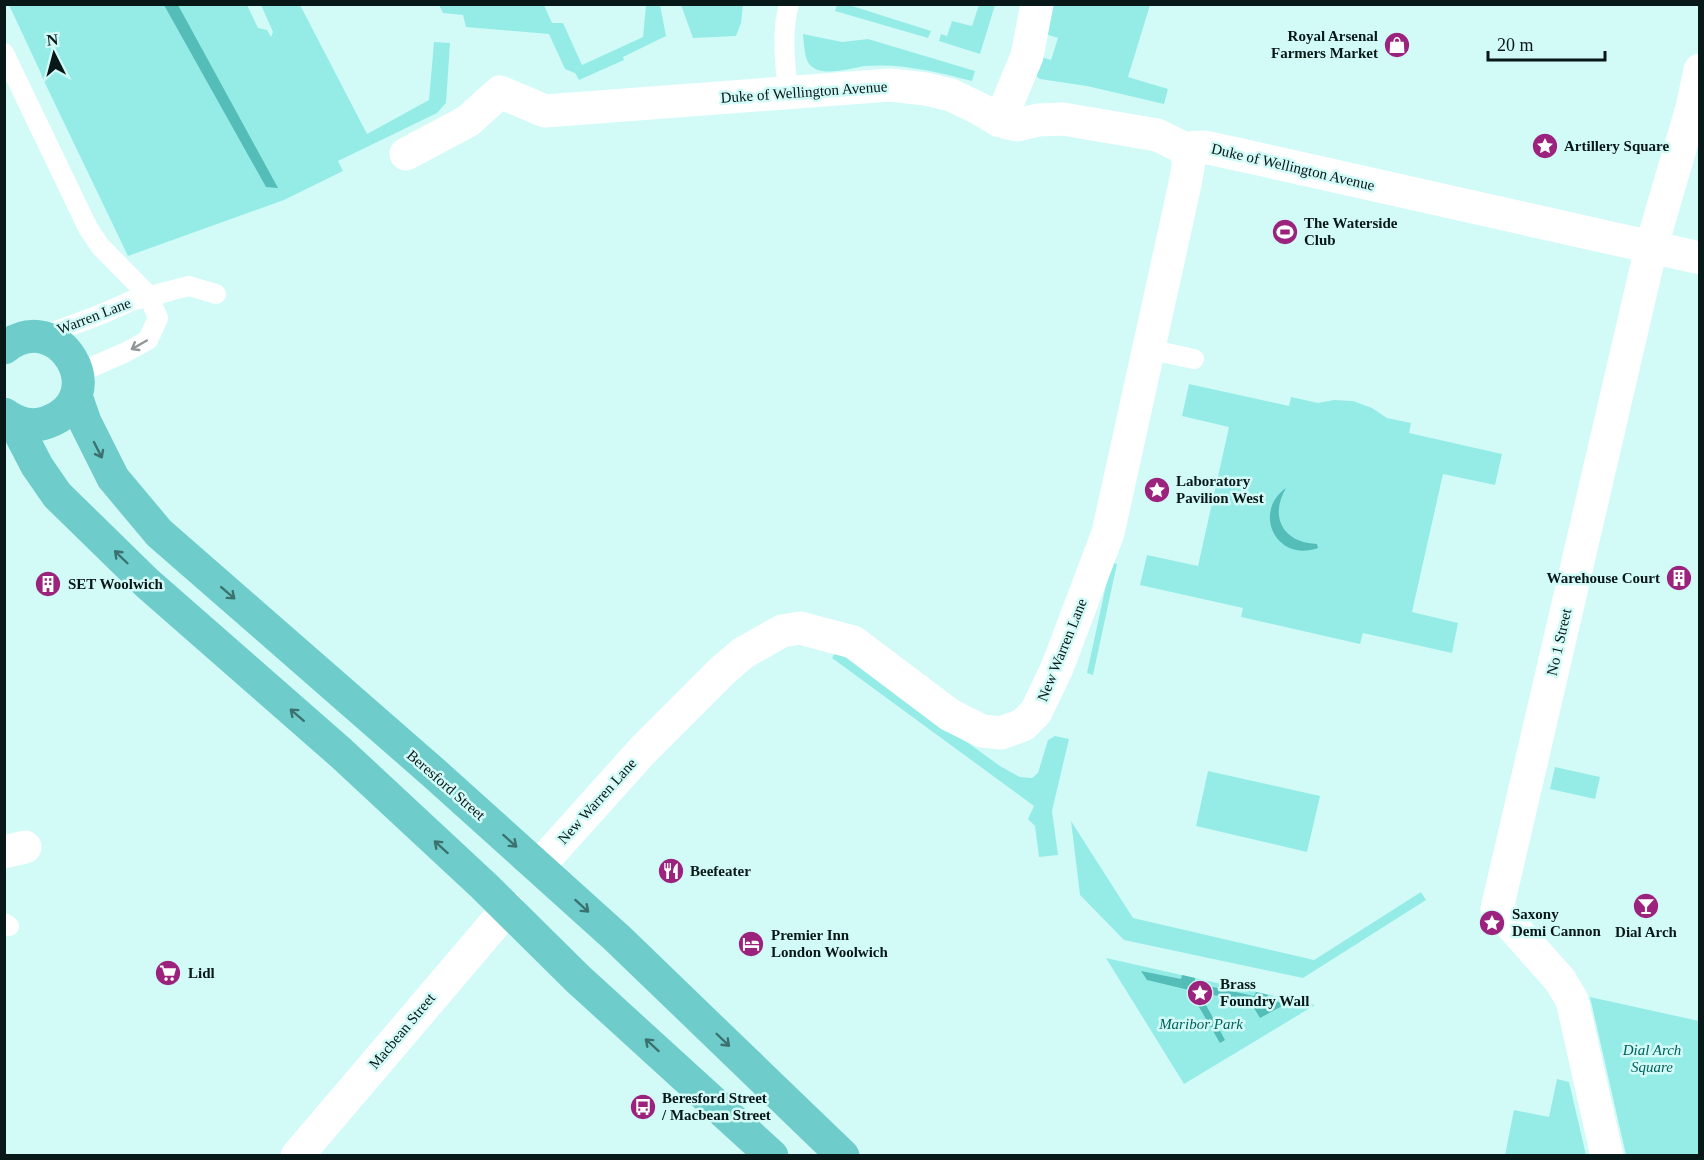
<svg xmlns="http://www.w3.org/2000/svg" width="1704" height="1160" font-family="'Times New Roman',serif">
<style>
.green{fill:#95ece7}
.water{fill:#55bdb8}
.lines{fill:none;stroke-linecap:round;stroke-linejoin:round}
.lane{stroke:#fff;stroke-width:20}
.street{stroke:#fff;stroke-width:33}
.primary{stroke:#6ecdca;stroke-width:33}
.oneway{stroke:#909797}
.oneway2{stroke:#3b7270}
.labels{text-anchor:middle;stroke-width:5;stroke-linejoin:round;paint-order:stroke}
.poi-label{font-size:15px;font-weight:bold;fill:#081717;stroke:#d2fbf8;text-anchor:start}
.street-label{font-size:15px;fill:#081717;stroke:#d2fbf8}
.park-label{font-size:15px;font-style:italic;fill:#005f5b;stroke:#d2fbf8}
</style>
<rect width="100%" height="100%" fill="#d2fbf8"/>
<path class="green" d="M9,5H247L258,28L267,30L271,37L273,32L261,5H300L367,134L429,100L434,42L450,43L446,103L437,113L338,161L343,171L284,200L128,256L43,79L39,69Z
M439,5H544L552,23H563L582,65L643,37L646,5H660L666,36L623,57L624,60L579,80L575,73L565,69L549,34L466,27L463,15L443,13Z
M681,5H743L741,23L736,36L693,38Z
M837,5H849L931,31L928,38L835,11Z
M979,5H995L980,54L939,41L941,34L947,36L952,21L972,26Z
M1051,5H1150L1128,77L1168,89L1164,104L1087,86L1040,79L1037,77L1035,55L1051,60L1058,38L1042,33Z
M803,34L842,42L868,39L975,71L972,81C937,72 902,63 865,66C851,68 822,78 810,65C804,59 804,42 803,34Z
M1189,384L1289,406L1291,397L1318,403L1334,400L1353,401L1372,408L1387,418L1411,423L1409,433L1502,454L1495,485L1443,474L1412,612L1458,623L1452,653L1363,633L1360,644L1241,617L1243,608L1140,585L1147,555L1198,566L1229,427L1182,416Z
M1111,562L1117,564L1093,675L1087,673Z
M835,653L852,659L1000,766L1020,777L1032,778L1038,773L1048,740L1055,736L1069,739L1052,811L1058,855L1039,857L1035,826L1028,819L1034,806L832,658Z
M1555,767L1600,777L1595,799L1550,789Z
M1208,771L1320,796L1307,852L1196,826Z
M1071,821L1133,918L1314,960L1421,892L1426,900L1303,978L1124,940L1080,895Z
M1106,958L1315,1005L1184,1084Z
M1590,997L1699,1021V1155H1626Z
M1557,1079L1569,1082L1586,1155H1505L1514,1110L1549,1117Z"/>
<path class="water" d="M164,5H178L278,188L266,187Z
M1286,488C1269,517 1283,543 1317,544L1318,548C1276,563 1252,512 1286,488Z
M1141,971L1181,979L1182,975L1195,978V983L1254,996L1256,992L1268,995L1267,999L1286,1004L1260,1018L1251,1003L1199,992L1225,1040L1220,1043L1189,990L1147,980Z"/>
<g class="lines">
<path class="lane" d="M4,53L88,228L100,246L149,296L158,318L148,340L124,353L78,373
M788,92C785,62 781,34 789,4
M40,337L102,314L131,301L189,286L216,294
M1148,349L1194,359
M4,923L9,926"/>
<path class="street" d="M1000,121L1027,56L1037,4
M406,154L468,121L500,92L545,111L890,85L926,89L951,95L980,109L1000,121L1017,125L1038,120L1063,119L1157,135L1184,148L1204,147L1241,155L1700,258
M4,852L25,847
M538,867L643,750L723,670L743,653L782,631L800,628L853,642L950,715L982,731L1001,733L1023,725L1036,712L1057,668L1108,533L1185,184L1189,162L1184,148
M297,1156L508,908
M1607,1156L1572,1000L1560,980L1497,909L1651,248L1692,108L1700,70"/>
<path class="primary" d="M4,348C59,304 114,397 48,422C32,428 18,424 4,414
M76,396L85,422L113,478L159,533L435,774L617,938L843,1156
M13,420L37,466L57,495L147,583L341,753L484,886L578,979L772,1156"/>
</g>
<defs><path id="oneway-shaft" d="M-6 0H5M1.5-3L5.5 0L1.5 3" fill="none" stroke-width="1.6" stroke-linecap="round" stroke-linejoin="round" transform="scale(1.5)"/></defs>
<use class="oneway" href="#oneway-shaft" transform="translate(139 345) rotate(150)"/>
<g class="oneway2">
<use href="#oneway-shaft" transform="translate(98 450) rotate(63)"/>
<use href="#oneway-shaft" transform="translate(121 557) rotate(-136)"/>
<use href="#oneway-shaft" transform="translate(228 593) rotate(41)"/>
<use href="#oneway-shaft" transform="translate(297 715) rotate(-139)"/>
<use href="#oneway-shaft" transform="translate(510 841) rotate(42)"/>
<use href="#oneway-shaft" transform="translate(441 847) rotate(-138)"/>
<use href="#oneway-shaft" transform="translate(582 906) rotate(42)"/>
<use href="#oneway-shaft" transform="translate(723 1040) rotate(44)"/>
<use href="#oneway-shaft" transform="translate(652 1045) rotate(-138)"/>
</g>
<defs>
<g id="shop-disc" transform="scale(1.35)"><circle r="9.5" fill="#9c237d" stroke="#d2fbf8"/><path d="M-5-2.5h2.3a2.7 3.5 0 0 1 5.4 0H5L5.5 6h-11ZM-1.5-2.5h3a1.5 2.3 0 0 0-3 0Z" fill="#fff"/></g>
<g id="sight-disc" transform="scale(1.35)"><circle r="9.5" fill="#9c237d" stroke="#d2fbf8"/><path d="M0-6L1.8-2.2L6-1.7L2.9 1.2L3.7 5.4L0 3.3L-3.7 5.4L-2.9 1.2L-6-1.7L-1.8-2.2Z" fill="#fff"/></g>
<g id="stadium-disc" transform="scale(1.35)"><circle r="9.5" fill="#9c237d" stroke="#d2fbf8"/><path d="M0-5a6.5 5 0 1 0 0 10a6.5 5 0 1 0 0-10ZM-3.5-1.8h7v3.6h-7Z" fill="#fff"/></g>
<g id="building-disc" transform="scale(1.35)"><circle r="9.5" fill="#9c237d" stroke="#d2fbf8"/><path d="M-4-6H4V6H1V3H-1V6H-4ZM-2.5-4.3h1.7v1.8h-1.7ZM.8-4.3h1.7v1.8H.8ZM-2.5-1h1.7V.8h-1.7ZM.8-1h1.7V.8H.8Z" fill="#fff"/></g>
<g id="restaurant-disc" transform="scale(1.35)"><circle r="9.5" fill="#9c237d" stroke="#d2fbf8"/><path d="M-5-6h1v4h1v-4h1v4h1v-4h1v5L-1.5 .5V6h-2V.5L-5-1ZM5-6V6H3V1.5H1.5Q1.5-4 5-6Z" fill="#fff"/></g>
<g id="bar-disc" transform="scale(1.35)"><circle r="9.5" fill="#9c237d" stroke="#d2fbf8"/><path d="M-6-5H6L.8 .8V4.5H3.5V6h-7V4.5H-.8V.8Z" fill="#fff"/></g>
<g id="hotel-disc" transform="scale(1.35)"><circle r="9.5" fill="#9c237d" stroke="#d2fbf8"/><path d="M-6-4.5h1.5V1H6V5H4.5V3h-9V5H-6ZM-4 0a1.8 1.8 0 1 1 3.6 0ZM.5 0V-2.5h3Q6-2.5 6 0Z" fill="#fff"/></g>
<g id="supermarket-disc" transform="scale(1.35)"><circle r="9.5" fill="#9c237d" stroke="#d2fbf8"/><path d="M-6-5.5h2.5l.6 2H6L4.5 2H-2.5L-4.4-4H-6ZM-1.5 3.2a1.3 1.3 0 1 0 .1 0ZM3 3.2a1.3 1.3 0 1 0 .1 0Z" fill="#fff"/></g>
<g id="bus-disc" transform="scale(1.35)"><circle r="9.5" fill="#9c237d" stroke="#d2fbf8"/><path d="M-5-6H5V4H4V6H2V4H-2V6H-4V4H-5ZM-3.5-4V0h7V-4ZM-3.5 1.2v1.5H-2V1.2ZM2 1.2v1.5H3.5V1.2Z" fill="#fff"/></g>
</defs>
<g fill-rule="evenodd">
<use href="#shop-disc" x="1397" y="45"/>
<use href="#sight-disc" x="1545" y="146"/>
<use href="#stadium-disc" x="1285" y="232"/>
<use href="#sight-disc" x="1157" y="490"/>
<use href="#building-disc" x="1679" y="578"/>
<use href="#building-disc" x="48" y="584"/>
<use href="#restaurant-disc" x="671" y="871"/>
<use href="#bar-disc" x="1646" y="906"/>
<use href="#sight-disc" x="1492" y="923"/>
<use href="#hotel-disc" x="751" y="944"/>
<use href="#supermarket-disc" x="168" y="973"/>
<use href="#sight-disc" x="1200" y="993"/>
<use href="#bus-disc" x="643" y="1107"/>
</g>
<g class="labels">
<g class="poi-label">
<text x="1378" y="41" text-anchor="end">Royal Arsenal<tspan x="1378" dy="17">Farmers Market</tspan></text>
<text x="1564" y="151">Artillery Square</text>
<text x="1304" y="228">The Waterside<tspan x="1304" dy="17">Club</tspan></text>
<text x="1176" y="486">Laboratory<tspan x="1176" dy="17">Pavilion West</tspan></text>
<text x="1660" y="583" text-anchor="end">Warehouse Court</text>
<text x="68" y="589">SET Woolwich</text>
<text x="690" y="876">Beefeater</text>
<text x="1512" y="919">Saxony<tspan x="1512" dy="17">Demi Cannon</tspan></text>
<text x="1646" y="937" text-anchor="middle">Dial Arch</text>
<text x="771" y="940">Premier Inn<tspan x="771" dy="17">London Woolwich</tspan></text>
<text x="188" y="978">Lidl</text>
<text x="1220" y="989">Brass<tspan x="1220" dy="17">Foundry Wall</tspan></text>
<text x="662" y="1103">Beresford Street<tspan x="662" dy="17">/ Macbean Street</tspan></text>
</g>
<g class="street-label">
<text transform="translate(804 92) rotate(-4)" y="5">Duke of Wellington Avenue</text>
<text transform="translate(1293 167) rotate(13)" y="5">Duke of Wellington Avenue</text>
<text transform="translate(94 316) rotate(-21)" y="5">Warren Lane</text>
<text transform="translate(1559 642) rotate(-77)" y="5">No 1 Street</text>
<text transform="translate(1062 650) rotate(-68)" y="5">New Warren Lane</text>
<text transform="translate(446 785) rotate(41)" y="5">Beresford Street</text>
<text transform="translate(597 801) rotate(-48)" y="5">New Warren Lane</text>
<text transform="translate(402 1031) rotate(-50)" y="5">Macbean Street</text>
</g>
<g class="park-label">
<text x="1201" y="1029">Maribor Park</text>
<text x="1652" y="1055">Dial Arch<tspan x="1652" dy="17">Square</tspan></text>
</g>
</g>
<rect width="1704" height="1160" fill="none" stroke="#081717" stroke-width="12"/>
<g transform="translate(54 54) rotate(354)" stroke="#d2fbf8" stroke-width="4.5" paint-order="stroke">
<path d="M0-4.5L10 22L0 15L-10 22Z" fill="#081717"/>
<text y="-9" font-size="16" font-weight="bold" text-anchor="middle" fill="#081717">N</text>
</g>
<path d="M1488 51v9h117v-9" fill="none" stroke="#081717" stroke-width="3"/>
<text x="1497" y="51" font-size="18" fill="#081717" stroke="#d2fbf8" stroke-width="4.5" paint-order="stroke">20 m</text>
</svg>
